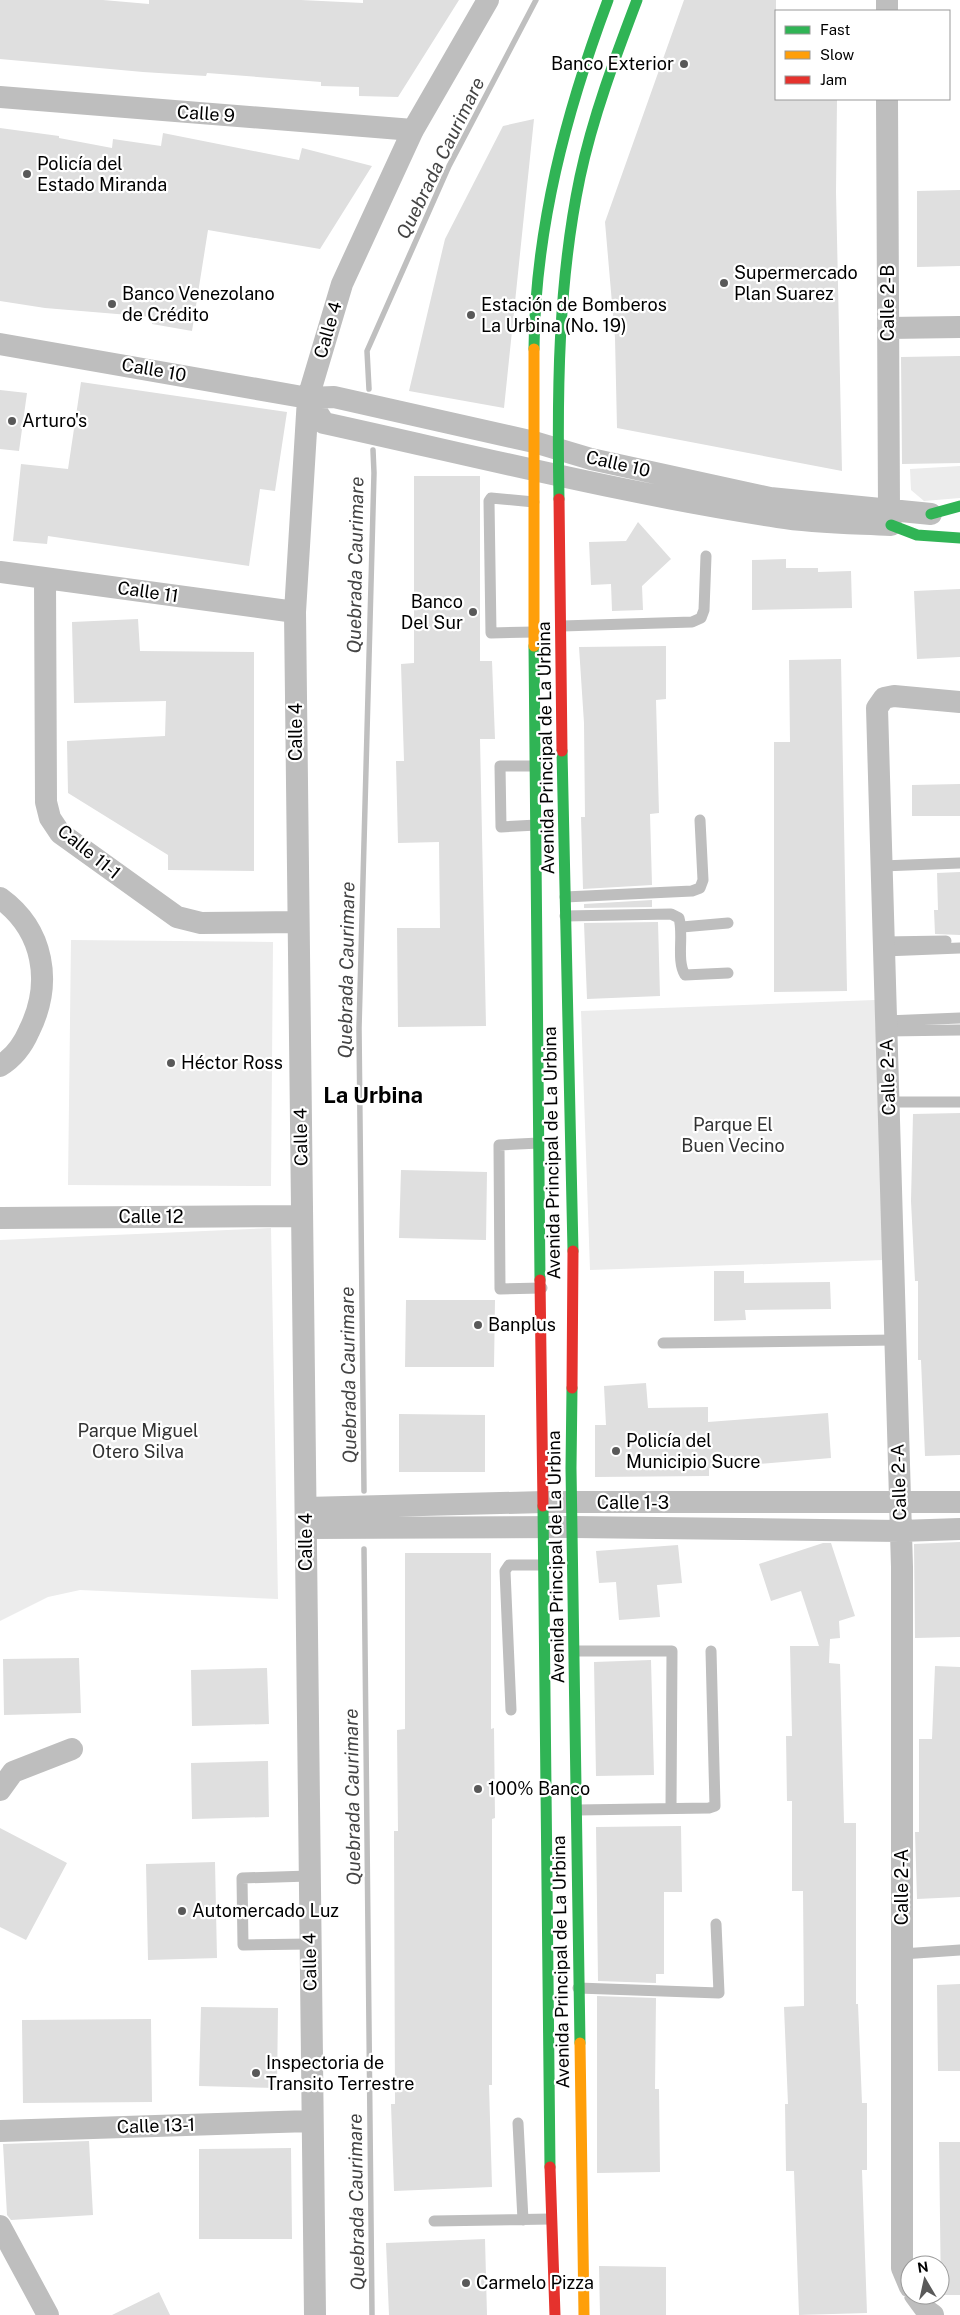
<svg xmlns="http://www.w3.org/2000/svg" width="960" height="2315" font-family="'Public Sans',sans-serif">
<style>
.green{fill:#ececec}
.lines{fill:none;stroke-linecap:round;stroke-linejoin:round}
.stream{stroke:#bfbfbf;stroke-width:5.5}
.building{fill:#dfdfdf}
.lane{stroke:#bebebe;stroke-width:11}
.street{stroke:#bebebe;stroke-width:22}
.fast{stroke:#30b455;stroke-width:11}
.slow{stroke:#ff9f0a;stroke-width:11}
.jam{stroke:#e5322d;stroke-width:11}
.poi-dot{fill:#595959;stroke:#fff;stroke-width:2}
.labels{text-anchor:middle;stroke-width:4.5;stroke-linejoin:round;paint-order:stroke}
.poi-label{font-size:18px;fill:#000;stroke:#fff;text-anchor:start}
.street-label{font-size:18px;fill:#000;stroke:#fff}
.park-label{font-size:18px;fill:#333;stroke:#fff}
.water-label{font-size:19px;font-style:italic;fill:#444;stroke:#fff}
.district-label{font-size:22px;font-weight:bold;fill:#000;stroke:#fff}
</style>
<rect width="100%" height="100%" fill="#fff"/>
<path class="green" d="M960,466V498L924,501L911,490L910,469Z
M71,940L273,942L271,1186L68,1185Z
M875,1000L884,1260L590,1270L581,1011Z
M271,1228L278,1599L80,1590L48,1597L0,1621V1240Z"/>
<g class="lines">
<path class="stream" d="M369,389L367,351L449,166L536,0
M364,1491L359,1028L374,473L373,450
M364,1549L372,2315"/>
</g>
<path class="building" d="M0,0H103L149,4V0H301L363,3V0H459L398,97L359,96V87L321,86V82L207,73L206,76L143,72L0,59Z
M684,0H776V99H837L836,192L842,471L617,428L615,338L605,222Z
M534,119L504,408L409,391L445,239L503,126Z
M0,128L59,136V138L112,148L113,139L161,146L163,133L299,160L302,148L372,166L320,249L208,230L192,331L152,324L153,317L45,308L0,301Z
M960,190V266L917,267V191Z
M960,356V463L902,464L901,357Z
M81,382L287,412L275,491L260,489L249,566L48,536L47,544L13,541L21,464L68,469Z
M0,390L27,393L19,451L0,449Z
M414,476H480V661H492L495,739H480L486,1026L398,1027L397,928H440L439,842L398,843L396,761H404L401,664L414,663Z
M638,522L671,559L642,586L643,610L612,611L611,584L591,585L589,542L626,541Z
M786,559V568H818V572L851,571L852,608L752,610V560Z
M960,589V657L917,659L914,591Z
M138,619L140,651L254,652V871L168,870V855L68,793L67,741L165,736L166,701L74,703L72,622Z
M666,646V699L656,700L659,813L650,814L652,885L583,889L581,817H585L584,723L579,647Z
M841,659L847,991L774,992V742H790L789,660Z
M960,784V816H912V785Z
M960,872V935L935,934L934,910H938L937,873Z
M652,900V907L584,908V904Z
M658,922L660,996L587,999L584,923Z
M960,1113V1455L925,1456L921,1360H918V1281H915L911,1201L913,1114Z
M401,1170L487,1172L486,1240L399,1238Z
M714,1271H744V1283L830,1282L831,1309L745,1310L746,1320L714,1321Z
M406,1300H495L494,1367H405Z
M646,1383L648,1408L708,1407V1422L828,1413L831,1458L709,1468V1476L595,1477V1425H606L604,1386Z
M399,1414L485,1415V1472H399Z
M960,1542V1637L915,1638L914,1544Z
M823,1543H831L855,1616L839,1621L840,1638L830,1639L829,1663L840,1664L844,1823H856V2004H858L862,2103H867V2170H862L867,2313L799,2315L794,2171H786L785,2104H788L784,2007L804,2006L803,1891H792V1801H787L786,1736H792L790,1646H819L801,1591L771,1601L759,1564Z
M678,1545L682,1583L657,1585L660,1617L619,1620L616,1582L599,1583L596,1551Z
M405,1553H491V1729L494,1728L495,1818L492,1819V2085H489L492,2187L394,2191L391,2104H395L394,1831H398L397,1730L405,1729Z
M79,1658L81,1713L4,1715L3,1659Z
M651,1660L654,1775L596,1776L594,1662Z
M935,1666L960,1667V1897L917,1899L915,1832H919V1739H932Z
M267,1668L269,1724L192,1726L191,1670Z
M268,1761L269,1817L192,1819L191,1763Z
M681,1826L682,1892H664V1974H656V1983L598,1981L596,1827Z
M0,1828L67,1863L26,1940L0,1927Z
M215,1862L217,1958L148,1960L146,1864Z
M960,1984V2071H938L937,1985Z
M597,1996L656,1998L655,2089H659L660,2172L597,2173Z
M201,2007L278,2008L277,2088L199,2086Z
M151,2019L152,2102L23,2103L22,2020Z
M89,2141L93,2215L11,2220L7,2215L3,2144Z
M939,2142H960V2295H941Z
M291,2148L292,2239H199V2149Z
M485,2239L487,2315H389L386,2243Z
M599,2266L666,2267V2315H600Z
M159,2292L170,2315H112Z"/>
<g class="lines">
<path class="lane" d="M534,502L491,498L489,501L491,633L534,632
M562,626L692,622L701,618L704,610L706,556
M536,766H500L501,827L537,825
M882,866L960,863
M565,897L692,891L700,888L703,880L700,820
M565,916L671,914L679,918C684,935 676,960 685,975L728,973
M682,927L728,923
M884,942L946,941
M884,951L960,948
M886,1021L960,1018
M886,1031L960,1030
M888,1102H960
M539,1143L499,1145L500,1289L542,1288
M663,1343L895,1340
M575,1651H672L671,1807
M511,1710L505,1571L509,1565H545
M577,1810L709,1808L715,1806L711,1651
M309,1876L242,1878L243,1945L310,1944
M902,1954L960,1950
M578,1988L719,1993L716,1924
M518,2123L523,2220
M434,2221L551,2219"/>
<path class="street" d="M887,0V11
M0,97L413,130
M887,99L889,508
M888,328L960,327
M0,344L308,398L334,397L534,442L591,459L770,498L931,514
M308,398L324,423C475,456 625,494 778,517C815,523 854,523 891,525
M0,572L295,612
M45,579L46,802L50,818L60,833L177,917L201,923L298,922
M0,898C44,930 53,983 29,1031C23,1045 13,1058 0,1066
M0,1218L302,1216
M306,1508L544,1502H960
M306,1528L573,1527L900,1531L960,1529
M0,1790L13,1772L72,1749
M0,2131L311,2121
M0,2226L48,2315
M910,2287L902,2268V1567L877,708L884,698L894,696L960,702
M915,2295L926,2310L933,2315
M315,2315L295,612L308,398L342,284L413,130L488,0"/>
<path class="fast" d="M534,349C535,228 566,112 608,0
M559,499C557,392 558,282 580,177C593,116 615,58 637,0
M931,514L960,506
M891,525L917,535L960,538
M534,646L540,1280
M562,751L573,1251
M572,1388L571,1468L580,2043
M543,1506L550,2167"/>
<path class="slow" d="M534,349V646
M580,2043L584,2315"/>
<path class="jam" d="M559,499L562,751
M540,1280L543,1506
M572,1388L573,1251
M550,2167L555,2315"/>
</g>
<g class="poi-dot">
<circle cx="684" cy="64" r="5"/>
<circle cx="27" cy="174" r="5"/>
<circle cx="724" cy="283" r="5"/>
<circle cx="112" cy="304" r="5"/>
<circle cx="471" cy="315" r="5"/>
<circle cx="12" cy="421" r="5"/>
<circle cx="473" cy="612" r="5"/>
<circle cx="171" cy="1063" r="5"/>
<circle cx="478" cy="1325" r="5"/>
<circle cx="616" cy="1451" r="5"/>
<circle cx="478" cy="1789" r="5"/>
<circle cx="182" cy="1911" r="5"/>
<circle cx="256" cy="2073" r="5"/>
<circle cx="466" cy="2283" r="5"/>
</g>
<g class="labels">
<g class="poi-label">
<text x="674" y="70" text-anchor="end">Banco Exterior</text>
<text x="37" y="170">Policía del<tspan x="37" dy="21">Estado Miranda</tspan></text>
<text x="734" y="279">Supermercado<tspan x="734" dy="21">Plan Suarez</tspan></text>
<text x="122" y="300">Banco Venezolano<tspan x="122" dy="21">de Crédito</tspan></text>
<text x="481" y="311">Estación de Bomberos<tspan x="481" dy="21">La Urbina (No. 19)</tspan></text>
<text x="22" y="427">Arturo's</text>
<text x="463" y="608" text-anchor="end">Banco<tspan x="463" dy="21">Del Sur</tspan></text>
<text x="181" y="1069">Héctor Ross</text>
<text x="488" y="1331">Banplus</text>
<text x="626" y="1447">Policía del<tspan x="626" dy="21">Municipio Sucre</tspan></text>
<text x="488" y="1795">100% Banco</text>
<text x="192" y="1917">Automercado Luz</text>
<text x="266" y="2069">Inspectoria de<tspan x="266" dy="21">Transito Terrestre</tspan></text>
<text x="476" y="2289">Carmelo Pizza</text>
</g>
<g class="street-label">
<text transform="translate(206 114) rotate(4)" y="6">Calle 9</text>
<text transform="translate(888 303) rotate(-90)" y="6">Calle 2-B</text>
<text transform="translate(328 330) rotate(-74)" y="6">Calle 4</text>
<text transform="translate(154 370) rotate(10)" y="6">Calle 10</text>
<text transform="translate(618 464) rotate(13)" y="6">Calle 10</text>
<text transform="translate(148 592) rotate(8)" y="6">Calle 11</text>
<text transform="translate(296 732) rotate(-90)" y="6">Calle 4</text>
<text transform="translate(546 748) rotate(-91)" y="6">Avenida Principal de La Urbina</text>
<text transform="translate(89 852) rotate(39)" y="6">Calle 11-1</text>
<text transform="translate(888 1077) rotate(-92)" y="6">Calle 2-A</text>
<text transform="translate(301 1137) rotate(-91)" y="6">Calle 4</text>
<text transform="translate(552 1153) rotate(-91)" y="6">Avenida Principal de La Urbina</text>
<text x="151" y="1223">Calle 12</text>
<text transform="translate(899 1482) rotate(-92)" y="6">Calle 2-A</text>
<text x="633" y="1509">Calle 1-3</text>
<text transform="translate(306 1542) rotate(-90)" y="6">Calle 4</text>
<text transform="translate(556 1557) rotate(-91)" y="6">Avenida Principal de La Urbina</text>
<text transform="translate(902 1887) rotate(-90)" y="6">Calle 2-A</text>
<text transform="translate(310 1962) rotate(-91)" y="6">Calle 4</text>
<text transform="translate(561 1962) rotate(-91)" y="6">Avenida Principal de La Urbina</text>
<text transform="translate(156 2126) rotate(-2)" y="6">Calle 13-1</text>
</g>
<g class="park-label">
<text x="733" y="1131">Parque El<tspan x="733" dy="21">Buen Vecino</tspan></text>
<text x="138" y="1437">Parque Miguel<tspan x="138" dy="21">Otero Silva</tspan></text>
</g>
<g class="water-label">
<text transform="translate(440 158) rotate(-64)" y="7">Quebrada Caurimare</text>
<text transform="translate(355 565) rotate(-89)" y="7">Quebrada Caurimare</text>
<text transform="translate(346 970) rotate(-89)" y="7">Quebrada Caurimare</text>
<text transform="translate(348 1375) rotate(-91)" y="7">Quebrada Caurimare</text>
<text transform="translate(352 1797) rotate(-91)" y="7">Quebrada Caurimare</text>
<text transform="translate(356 2202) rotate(-91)" y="7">Quebrada Caurimare</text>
</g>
<g class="district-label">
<text x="373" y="1103">La Urbina</text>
</g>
</g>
<rect x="775" y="10" width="175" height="90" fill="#ffffff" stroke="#999999"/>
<rect x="785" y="26" width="25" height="8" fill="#30b455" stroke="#999999"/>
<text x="820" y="35" font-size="15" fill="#000000">Fast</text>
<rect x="785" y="51" width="25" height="8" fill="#ff9f0a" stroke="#999999"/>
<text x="820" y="60" font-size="15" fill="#000000">Slow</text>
<rect x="785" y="76" width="25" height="8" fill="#e5322d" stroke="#999999"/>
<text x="820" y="85" font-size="15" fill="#000000">Jam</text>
<g transform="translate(925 2280) rotate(351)"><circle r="24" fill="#ffffff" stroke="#999999"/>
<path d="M0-4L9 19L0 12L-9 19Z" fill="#595959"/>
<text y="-8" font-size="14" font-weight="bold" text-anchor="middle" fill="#000000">N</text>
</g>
</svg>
